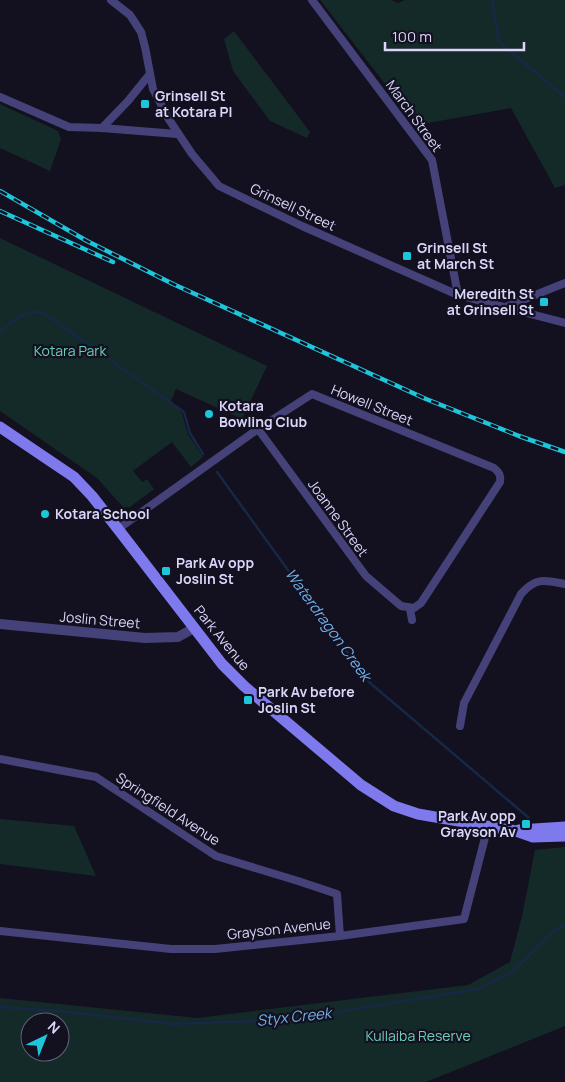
<svg xmlns="http://www.w3.org/2000/svg" width="565" height="1082" font-family="Manrope,sans-serif">
<style>
.green{fill:#142a29;fill-rule:evenodd}
.lines{fill:none;stroke-linecap:round;stroke-linejoin:round}
.stream{stroke:#162845;stroke-width:2.5}
.minor{stroke:#454279;stroke-width:8}
.tertiary{stroke:#454279;stroke-width:10}
.secondary{stroke:#7e79ed;stroke-width:11}
.rail-casing{stroke:#1ec6dc;stroke-width:4.5}
.rail{stroke:#131020;stroke-width:2.5;stroke-dasharray:8;stroke-linecap:butt}
.poi-dot{fill:#1ec6dc;stroke:#131020;stroke-width:2}
.labels{text-anchor:middle;stroke-width:4.5;stroke-linejoin:round;paint-order:stroke}
.poi-label{font-size:14px;font-weight:bold;fill:#dad6f9;stroke:#131020;text-anchor:start}
.street-label{font-size:14px;fill:#dad6f9;stroke:#131020}
.park-label{font-size:14px;fill:#6bcfb8;stroke:#131020}
.water-label{font-size:15px;font-style:italic;fill:#71b1eb;stroke:#131020}
</style>
<rect width="100%" height="100%" fill="#131020"/>
<path class="green" d="M320,0H391L398,3L405,0H565V185L555,188L511,108L417,125Z
M234,31L310,132L307,138L270,121L233,71L224,39Z
M0,104L58,131L61,139L50,171L0,148Z
M0,238L267,366L242,419L176,389L171,401L182,413L188,434L203,457L191,467L172,442L133,471L142,482L147,479L154,489L130,507H123L97,478L0,411Z
M0,819L74,826L96,876L0,864Z
M565,847V1026L426,1082H0V998L197,1018L468,985L510,962L522,916L535,850ZM30,1022H60V1052H30Z"/>
<g class="lines">
<path class="stream" d="M492,0L499,42L565,97
M0,332C14,321 23,310 42,312L184,412L190,433L203,454
M217,472L369,682L529,818
M0,1007L59,1011L172,1024L288,1020L478,989L512,972L553,932L565,925"/>
<path class="minor" d="M111,0L130,15L141,32L145,47L153,89L168,118L192,154L219,186L302,226L458,295L565,323
M312,0L432,160L458,295
M0,97L69,127L102,128L177,134
M102,128L128,101L149,75
M503,308L565,283
M118,529L258,429L312,394L494,468C499,472 501,475 500,482L421,603L414,608L401,606L366,576L258,429
M410,609L412,620
M460,726L464,703L521,594C536,577 544,580 565,584
M0,759L96,777L216,856L298,881L337,894L340,936
M0,931L171,949H215L340,936L464,919L488,826"/>
<path class="tertiary" d="M0,624L145,638L178,637L194,628"/>
<path class="secondary" d="M0,427L74,477L92,496L118,529L222,664L244,686L361,785L394,806L418,814L516,831L533,837L565,836
M519,830L565,827"/>
<g class="rail-casing">
<path id="rail" d="M0,191L87,241L173,284L426,399L519,436L565,452
M0,211L113,262"/>
</g>
<use href="#rail" class="rail"/>
</g>
<g class="poi-dot">
<rect x="140" y="99" width="10" height="10" rx="2.5"/>
<rect x="402" y="251" width="10" height="10" rx="2.5"/>
<rect x="539" y="297" width="10" height="10" rx="2.5"/>
<circle cx="209" cy="414" r="5"/>
<circle cx="45" cy="514" r="5"/>
<rect x="161" y="566" width="10" height="10" rx="2.5"/>
<rect x="243" y="695" width="10" height="10" rx="2.5"/>
<rect x="521" y="819" width="10" height="10" rx="2.5"/>
</g>
<g class="labels">
<g class="poi-label">
<text x="155" y="101">Grinsell St<tspan x="155" dy="16">at Kotara Pl</tspan></text>
<text x="417" y="253">Grinsell St<tspan x="417" dy="16">at March St</tspan></text>
<text x="534" y="299" text-anchor="end">Meredith St<tspan x="534" dy="16">at Grinsell St</tspan></text>
<text x="219" y="411">Kotara<tspan x="219" dy="16">Bowling Club</tspan></text>
<text x="55" y="519">Kotara School</text>
<text x="176" y="568">Park Av opp<tspan x="176" dy="16">Joslin St</tspan></text>
<text x="258" y="697">Park Av before<tspan x="258" dy="16">Joslin St</tspan></text>
<text x="516" y="821" text-anchor="end">Park Av opp<tspan x="516" dy="16">Grayson Av</tspan></text>
</g>
<g class="street-label">
<text transform="translate(414 116) rotate(54)" y="5">March Street</text>
<text transform="translate(293 207) rotate(25)" y="5">Grinsell Street</text>
<text transform="translate(372 405) rotate(22)" y="5">Howell Street</text>
<text transform="translate(338 518) rotate(54)" y="5">Joanne Street</text>
<text transform="translate(100 620) rotate(5)" y="5">Joslin Street</text>
<text transform="translate(222 638) rotate(51)" y="5">Park Avenue</text>
<text transform="translate(168 809) rotate(33)" y="5">Springfield Avenue</text>
<text transform="translate(279 929) rotate(-6)" y="5">Grayson Avenue</text>
</g>
<g class="park-label">
<text x="70" y="356">Kotara Park</text>
<text x="418" y="1041">Kullaiba Reserve</text>
</g>
<g class="water-label">
<text transform="translate(328 625) rotate(54)" y="5">Waterdragon Creek</text>
<text transform="translate(294 1017) rotate(-6)" y="5">Styx Creek</text>
</g>
</g>
<g transform="translate(45 1037) rotate(43)"><circle r="24" fill="#131020" stroke="#635f77"/>
<path d="M0-4L9 19L0 12L-9 19Z" fill="#1ec6dc"/>
<text y="-8" font-size="14" font-weight="bold" text-anchor="middle" fill="#dad6f9">N</text>
</g>
<path d="M385 42v8h139v-8" fill="none" stroke="#dad6f9" stroke-width="2.5"/>
<text x="392" y="42" font-size="15" fill="#dad6f9" stroke="#131020" stroke-width="4" paint-order="stroke">100 m</text>
</svg>
